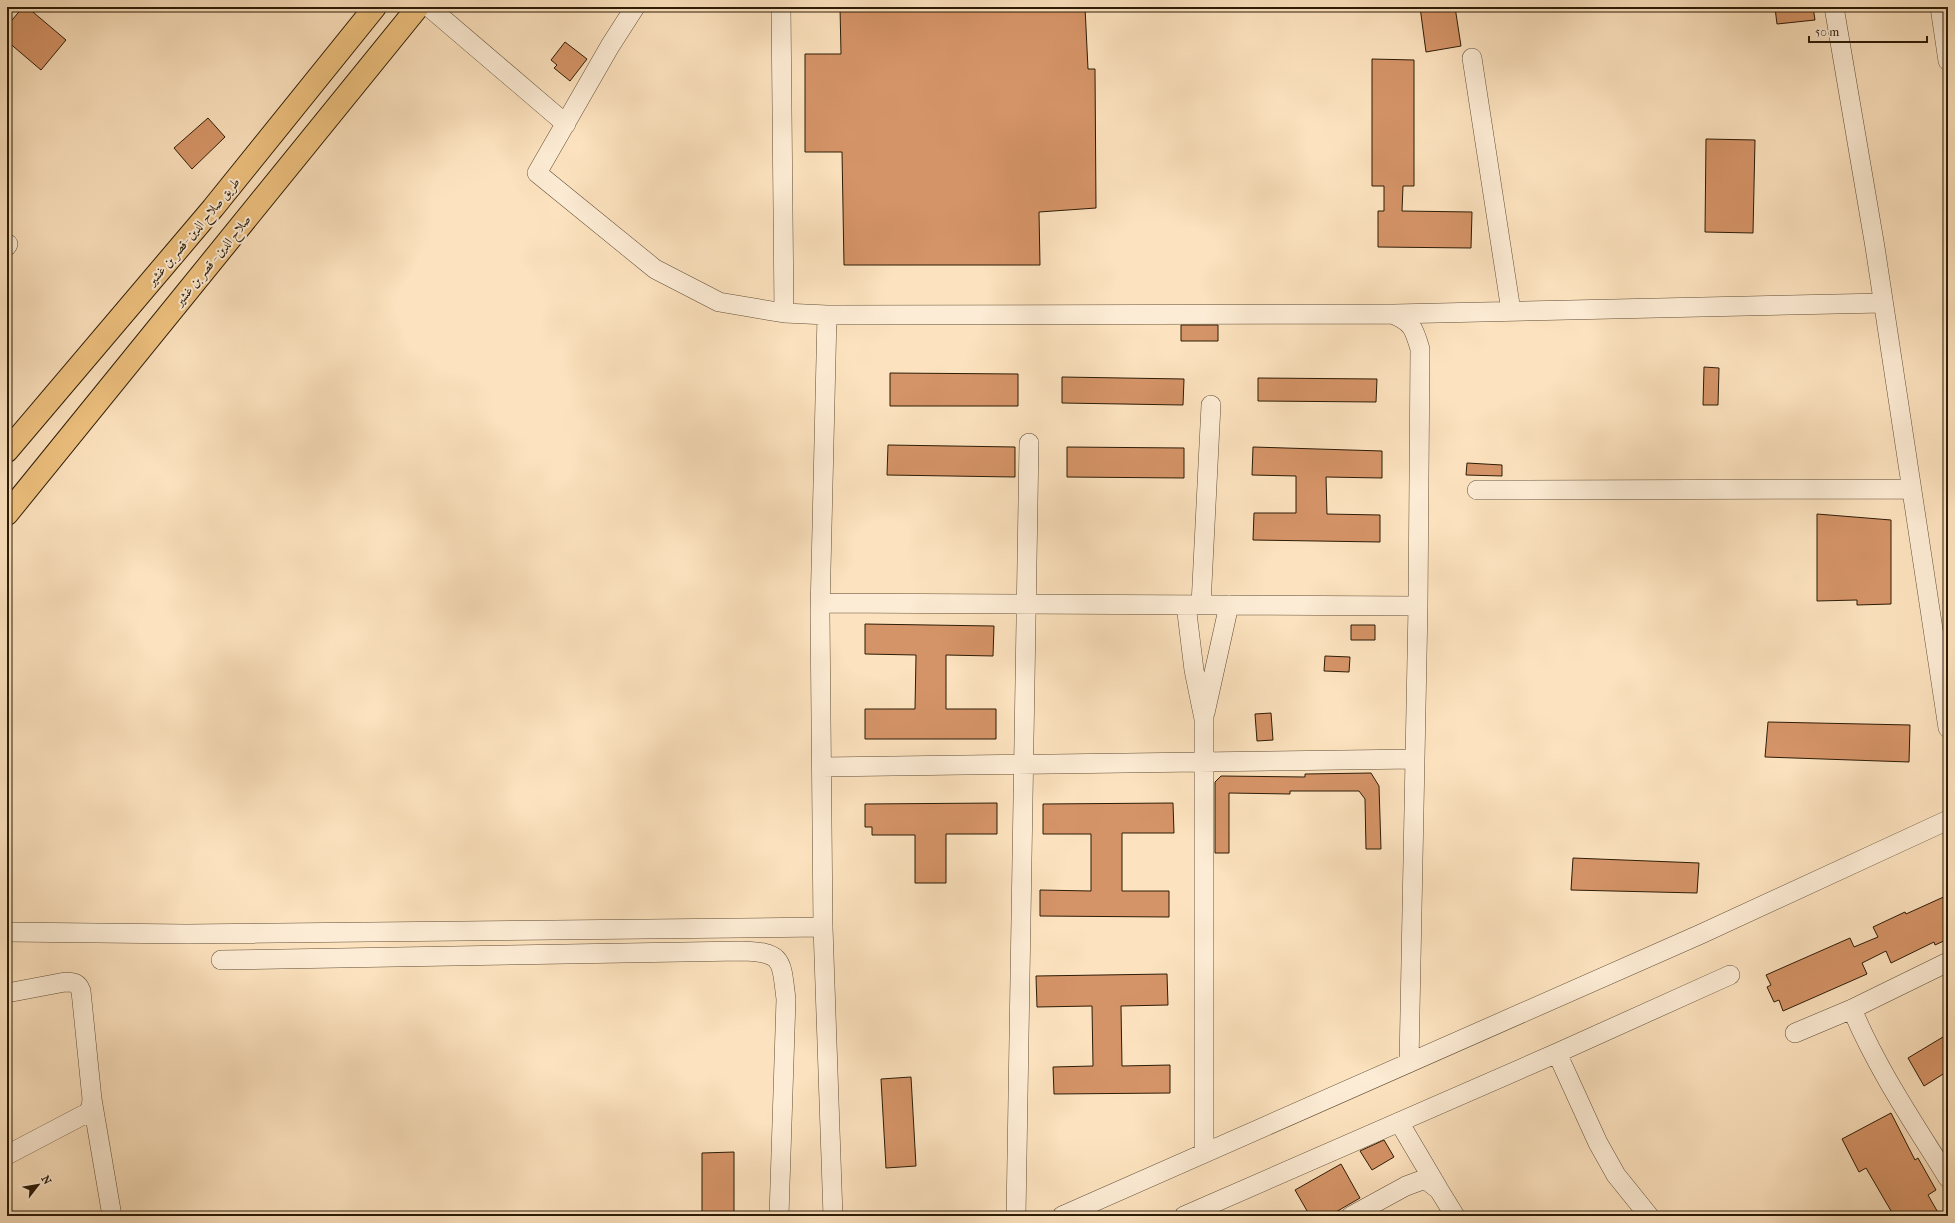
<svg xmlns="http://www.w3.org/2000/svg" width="1955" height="1223" font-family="'IM FELL French Canon',Amiri,serif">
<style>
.building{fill:#d59467;stroke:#2d1c07}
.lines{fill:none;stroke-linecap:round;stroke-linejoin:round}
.minor-casing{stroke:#614e35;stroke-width:20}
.highway-casing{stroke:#2d1c07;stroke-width:24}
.minor{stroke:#fdecd5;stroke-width:19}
.highway{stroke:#eec17f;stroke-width:22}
.labels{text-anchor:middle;stroke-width:4;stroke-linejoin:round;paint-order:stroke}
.street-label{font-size:13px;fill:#2d1c07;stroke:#fdecd5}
</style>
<rect width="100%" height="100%" fill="#fce2be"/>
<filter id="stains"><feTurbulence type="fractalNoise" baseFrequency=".005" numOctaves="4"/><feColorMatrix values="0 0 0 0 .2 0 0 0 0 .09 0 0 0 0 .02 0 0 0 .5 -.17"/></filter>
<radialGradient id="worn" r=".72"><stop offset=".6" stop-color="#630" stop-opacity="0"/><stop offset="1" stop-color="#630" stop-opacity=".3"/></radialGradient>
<path class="building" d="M23,7H27L66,40L41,70L7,41V26Z
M840,7H1085L1088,69H1095L1096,208L1039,212L1040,265H844L842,152H805V54H841Z
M1420,7H1455L1461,46L1426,52Z
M1813,7L1815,20L1777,24L1775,8Z
M565,42L587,59L570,81L554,68L557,65L551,60Z
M1372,59L1414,60V186H1403L1402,211L1472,212L1471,248L1378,247V211H1384V186H1372Z
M208,118L225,137L192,169L174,148Z
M1706,139L1755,140L1753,233L1705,232Z
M1181,325H1218V341H1181Z
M1704,367L1719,368L1718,405H1703Z
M890,373L1018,374V406H890Z
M1062,377L1184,379L1183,405L1062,403Z
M1258,378L1377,379L1376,402L1258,401Z
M888,445L1015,447V477L887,475Z
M1067,447L1184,448V478L1067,477Z
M1253,447L1382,451V478L1326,477L1327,514L1380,515V542L1253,540L1254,513H1296V476L1252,475Z
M1467,463L1502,465V476L1466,475Z
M1817,514L1891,520V604L1857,605V600L1817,601Z
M865,624L994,626L993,656L946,655V709H996V739H865V709H915L916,655L865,654Z
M1351,625H1375V640H1351Z
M1325,656L1350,657L1349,672L1324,671Z
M1271,713L1273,740L1257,741L1255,714Z
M1768,722L1910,725L1909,762L1765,757Z
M1371,773L1379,786L1381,849H1366L1365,799L1359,791H1290V794L1229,793V853H1215V782L1221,776L1305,777V774Z
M997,803V834H946V883H915V835H872V827H865V804Z
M1173,803L1174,833H1122V891H1169V917L1040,916V890L1091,891V834H1043V804Z
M1573,858L1699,863L1697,893L1571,890Z
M1948,895V939L1935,945L1934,942L1891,963L1886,951L1862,963L1867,974L1783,1011L1779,1000L1774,1002L1767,987L1771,985L1766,975L1850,938L1854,947L1878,937L1873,927L1905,912L1906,914Z
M1167,974L1168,1005L1121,1006L1122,1066L1170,1065V1093L1054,1094L1053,1067L1093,1066L1092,1006L1037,1007L1036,976Z
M1948,1034V1071L1924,1086L1908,1058Z
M911,1077L916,1166L886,1168L881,1079Z
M1891,1113L1915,1160L1918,1158L1936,1190L1928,1195L1940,1216H1894L1866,1168L1859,1172L1842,1139Z
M1384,1140L1394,1157L1372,1170L1360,1151Z
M734,1152V1212H702V1153Z
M1341,1164L1360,1198L1329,1216H1310L1295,1190Z"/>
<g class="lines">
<g class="minor-casing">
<path id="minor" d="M429,7L566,124
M635,7L610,46L537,173L655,269L719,302L784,313L827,315L1392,314C1412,322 1414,328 1420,349L1418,606L1409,1063
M781,7L784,313
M1834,7L1875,247L1948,728
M1940,7L1948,61
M1472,58L1511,311
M7,246L8,244
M1394,314L1883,303
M827,315L820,612L823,927L833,1216
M1477,490L1912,489
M820,603L1418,606
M1186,605L1194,670L1204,719V1153
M1201,605L1211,405
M1205,713L1229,605
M822,767L1415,759
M7,932L187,934L823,927
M221,960L741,951C784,952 781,960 786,999L779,1216
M7,993L65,982C74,982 78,983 81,991L92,1099L91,1108L87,1113L7,1155
M1852,1009C1877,1069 1914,1123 1948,1178
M1795,1033L1852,1009L1948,962
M1557,1053L1598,1143L1616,1175L1649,1216
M92,1099L112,1216
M1399,1122L1438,1188
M1016,1216L1029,443
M1062,1216L1701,934L1948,820
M1184,1216L1557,1053L1730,975
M1351,1216L1406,1186L1425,1179L1439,1190L1455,1216"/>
</g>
<g class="highway-casing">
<path id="highway" d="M7,451L213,208L375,7
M7,514L418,7"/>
</g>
<use href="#minor" class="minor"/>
<use href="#highway" class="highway"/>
</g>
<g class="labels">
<g class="street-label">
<text transform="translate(193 231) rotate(-50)" y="5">طريق صلاح الدين -قصر بن غشير</text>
<text transform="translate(212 260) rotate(-51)" y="5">صلاح الدين - قصر بن غشير</text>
</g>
</g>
<rect width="1955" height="1223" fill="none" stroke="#fce2be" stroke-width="24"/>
<rect x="8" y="8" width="1939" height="1207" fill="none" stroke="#2d1c07" stroke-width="2"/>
<rect x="12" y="12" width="1931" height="1199" fill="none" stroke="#2d1c07"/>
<g transform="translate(38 1185) rotate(59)" stroke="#fdecd5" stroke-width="3" paint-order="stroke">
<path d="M0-3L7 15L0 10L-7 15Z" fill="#2d1c07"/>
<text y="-6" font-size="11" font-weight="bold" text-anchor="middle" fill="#2d1c07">N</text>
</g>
<path d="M1809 36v6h118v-6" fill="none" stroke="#2d1c07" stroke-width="2"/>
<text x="1815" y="36" font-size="12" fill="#2d1c07" stroke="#fdecd5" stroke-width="3" paint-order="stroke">50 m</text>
<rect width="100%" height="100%" filter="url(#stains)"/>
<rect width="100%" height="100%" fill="url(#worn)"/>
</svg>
